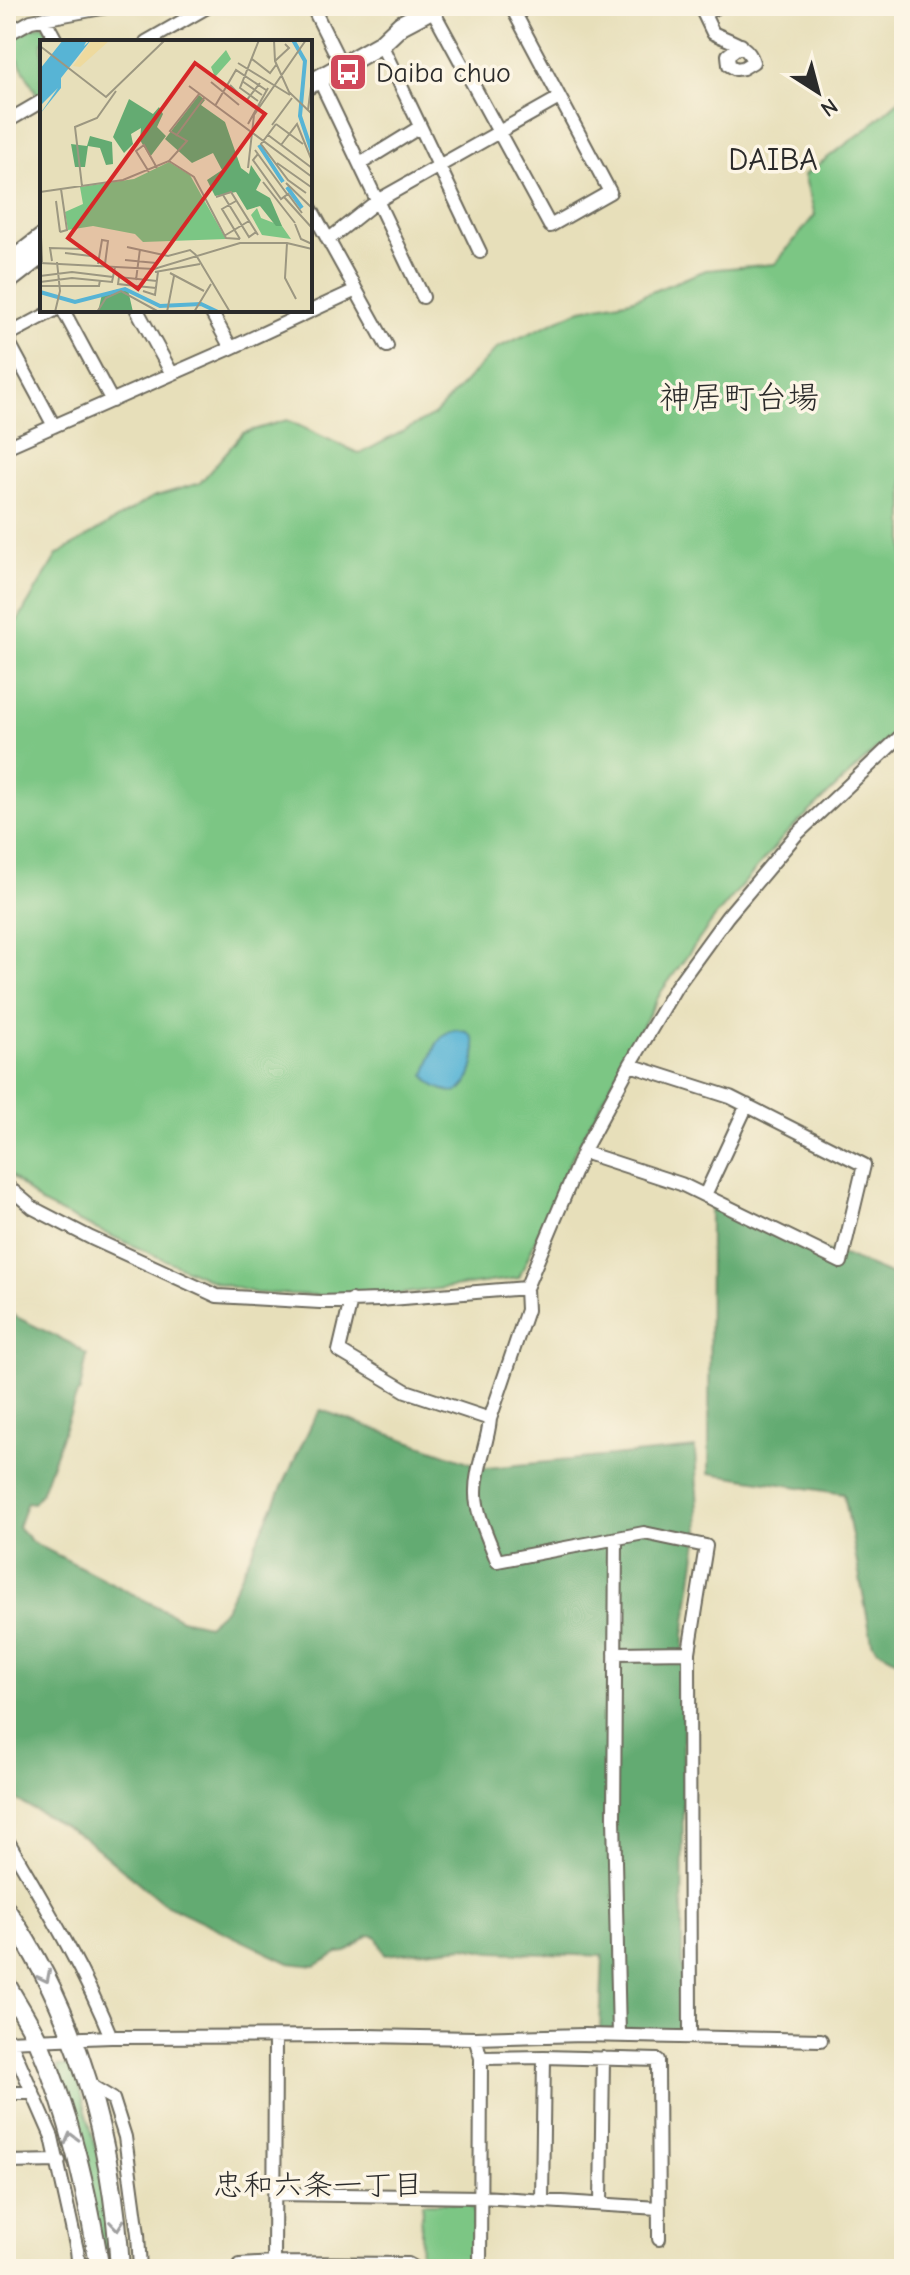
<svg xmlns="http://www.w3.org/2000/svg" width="910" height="2275" font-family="'Comic Neue','Klee One',sans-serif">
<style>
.green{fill:#7bc684;stroke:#537858;stroke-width:2}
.forest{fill:#64ab72;stroke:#486b4e;stroke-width:2}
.water{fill:#57b4d5;stroke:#417080;stroke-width:2}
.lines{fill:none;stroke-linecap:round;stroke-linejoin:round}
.minor-casing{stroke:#6d6a5d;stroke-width:16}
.highway-casing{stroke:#6d6a5d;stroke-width:22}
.minor{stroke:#fff;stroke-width:12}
.highway{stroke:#fff;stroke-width:18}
.oneway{stroke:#a0a0a0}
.labels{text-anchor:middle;stroke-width:7;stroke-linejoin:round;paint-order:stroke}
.poi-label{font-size:28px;fill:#2b2b2b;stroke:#fcf5e5;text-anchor:start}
.neighbourhood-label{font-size:30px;fill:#2b2b2b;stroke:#fcf5e5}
.quarter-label{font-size:32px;fill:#2b2b2b;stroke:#fcf5e5}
.inset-river{fill:none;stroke:#57b4d5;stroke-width:4}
.inset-road{fill:none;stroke:#9c9781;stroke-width:2}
.view{fill:#d62828;fill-opacity:0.15;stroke:#d62828;stroke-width:4}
.inset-edge{fill:none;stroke:#2b2b2b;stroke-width:4}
</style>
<rect width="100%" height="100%" fill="#fcf5e5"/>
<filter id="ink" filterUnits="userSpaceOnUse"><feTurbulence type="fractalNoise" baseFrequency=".0125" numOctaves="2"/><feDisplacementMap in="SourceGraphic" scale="16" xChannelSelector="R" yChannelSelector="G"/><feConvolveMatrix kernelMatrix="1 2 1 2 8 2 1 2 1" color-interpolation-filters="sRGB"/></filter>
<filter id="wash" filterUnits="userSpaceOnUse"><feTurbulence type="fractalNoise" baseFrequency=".006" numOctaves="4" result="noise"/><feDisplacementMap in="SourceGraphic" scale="32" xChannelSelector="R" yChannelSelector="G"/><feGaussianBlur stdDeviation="1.8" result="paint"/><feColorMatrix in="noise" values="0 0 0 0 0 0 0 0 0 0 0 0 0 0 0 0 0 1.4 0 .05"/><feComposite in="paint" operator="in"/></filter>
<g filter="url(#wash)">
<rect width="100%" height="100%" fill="#e7dfba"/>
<path class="green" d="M43,25L53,42H42V97L39,98L8,42L33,28Z
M904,96V723L785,835L716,916L661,992L569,1163L519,1278L378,1297L256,1293L217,1283L80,1222L41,1203L6,1171V640L57,555L153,497L200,483L243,433L287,420L360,454L434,415L497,348L582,309L631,300L706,270L775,264L815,215L804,175L864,131Z
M74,2065L104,2179L115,2269H104L58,2066Z
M422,2203H468L474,2210V2269H426L420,2266Z"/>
<path class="forest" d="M710,1198L811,1248L846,1256L904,1280V1664L877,1649L872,1642L844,1494L709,1473Z
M6,1312L70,1343L87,1355L80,1391L77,1394L41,1494L33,1503L27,1502L18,1527L32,1542L181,1619L207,1625L225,1609L313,1421L321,1410L474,1464L476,1469L695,1448L699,1533L684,1635L682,1952L685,2030L600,2029L603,1956L491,1952L465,1947L385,1955L376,1936L369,1935L346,1952L338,1953L315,1966L289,1963L163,1903L85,1838L6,1794Z"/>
<path class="water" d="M455,1030C457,1030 466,1032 467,1032C484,1042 472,1087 456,1092C453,1093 448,1091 444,1090C435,1087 430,1084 425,1075C432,1058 435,1033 455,1030Z"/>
</g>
<g filter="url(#ink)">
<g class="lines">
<g class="minor-casing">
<path id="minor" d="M312,6L337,56
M700,6L713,33C729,41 748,44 753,62L743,68L736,69L729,65L728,55L741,45
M432,9L550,226L610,192L511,6
M704,14L719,6
M44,18L57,42
M6,35L31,21L113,6
M146,42L209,6
M381,44L480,252
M319,79L423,297
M6,122L42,101
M360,164L420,127
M310,207L387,346
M328,240L377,201L559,98
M63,310L112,401
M137,310L172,374
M210,310L231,348
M6,336L55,310
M6,337L54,426
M6,447L231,348L356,290
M583,1152L681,1184L841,1262L864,1165L730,1097L630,1065
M6,1185L33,1208L91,1238L217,1296L320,1302L379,1300L526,1288
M705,1195L747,1105
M351,1300L339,1351L406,1391L490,1419
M616,1539L614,1818L619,2035
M615,1653L689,1652
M6,1838C44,1903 83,1967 111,2037
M690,2036L689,1652L706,1546L644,1533L497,1561C490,1542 476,1514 476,1494C475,1469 488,1444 490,1419L527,1310L526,1288L583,1152L630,1065L676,987L727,917L796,835L904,733
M475,2038L481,2058L480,2269
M6,2041L111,2037L365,2036L475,2038L584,2035L821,2040
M10,2041L52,2137L77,2250L79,2269
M481,2058L544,2057L658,2060L659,2239
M88,2084L113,2099L125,2137L138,2234L140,2269
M6,2093H33
M6,2162L59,2161
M6,2167V2269
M275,2194L481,2197L658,2208
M542,2200L544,2057
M601,2204L603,2058
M274,2263L275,2037
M240,2269V2265L274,2263L408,2264L417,2269"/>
</g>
<g class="highway-casing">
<path id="highway" d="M310,84L381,44L401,25L437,6
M6,266L42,238
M6,282L42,254
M6,1910C78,2014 113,2143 120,2269
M6,1984C17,2004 30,2023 39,2043C70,2115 87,2192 100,2269"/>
</g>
<use href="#minor" class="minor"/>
<use href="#highway" class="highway"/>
</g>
<defs><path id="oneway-chevron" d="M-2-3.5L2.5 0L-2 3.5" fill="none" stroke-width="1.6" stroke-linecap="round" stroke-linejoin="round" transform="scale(2)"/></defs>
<g class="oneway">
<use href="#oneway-chevron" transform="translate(45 1977) rotate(63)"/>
<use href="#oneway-chevron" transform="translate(71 2138) rotate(-105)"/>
<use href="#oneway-chevron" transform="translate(117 2225) rotate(84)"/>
</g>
</g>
<defs>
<g id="bus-square" transform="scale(2)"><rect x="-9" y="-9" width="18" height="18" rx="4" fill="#d1495b" stroke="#fcf5e5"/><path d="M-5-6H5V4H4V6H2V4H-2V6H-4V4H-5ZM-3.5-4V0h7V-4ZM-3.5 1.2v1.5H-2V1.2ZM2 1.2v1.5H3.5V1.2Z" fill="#fff"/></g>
</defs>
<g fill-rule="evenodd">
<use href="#bus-square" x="348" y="72"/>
</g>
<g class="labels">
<g class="poi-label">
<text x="376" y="82">Daiba chuo</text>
</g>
<g class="neighbourhood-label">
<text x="318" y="2195">忠和六条一丁目</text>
</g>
<g class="quarter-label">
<text x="773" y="170">DAIBA</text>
<text x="739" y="408">神居町台場</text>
</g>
</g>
<g transform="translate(40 40)">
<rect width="272" height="272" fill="#e7dfba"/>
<path d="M186,10L191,19L175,37L171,27ZM129,122L150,135L186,199L103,202L95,194L53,186L28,190L25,172L43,164L40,147L94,139ZM217,168L221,178L242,186L251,199L222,195L211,175Z" fill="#7bc684"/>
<path d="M159,55L165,60L161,65L185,82L201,128L209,134L211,125L221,140L216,150L230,158L242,186H236L220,166L207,170L196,152L175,156L167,140L182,130L173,113L152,123L125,99ZM89,59L113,74L119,67L123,74L117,87L126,96L110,117L100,100L101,88L91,94L93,104L84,113L73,97ZM50,96L72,102L73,124L66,125L60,108L48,106L45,127H35L31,104L47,106ZM79,249L88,250L93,272H58L62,254Z" fill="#64ab72"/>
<path d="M52,0H70L40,27L33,26Z" fill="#eeda9e"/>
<path d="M23,0H47L44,6L51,0L21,38V48L0,74L18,48L0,66V29Z" fill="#57b4d5"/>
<path class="inset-river" d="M253,0L265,21L260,76L272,112M219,105L243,142M247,147L262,168M0,252L35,262L85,249L120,266L161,264L178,272"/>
<path class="inset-road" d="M234,0L235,21L249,52L272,74M0,6L66,57L125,0M212,19L230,33L236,25M235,21L249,8L245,4M198,23L250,55M202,41L222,55M171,42L199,65M190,45L206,61L220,43M149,46L272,137M218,61L200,48L219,0M175,66L196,30L226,50M268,70L272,39M208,84L228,48M236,84L221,104L248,140L266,153M236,84L263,104M232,85L252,58M228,95L272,128M136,96L164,58M241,105L257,84L272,121M215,110L247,154M218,114L213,120L241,159L248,154L262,173M129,121L154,137L186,198L200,199M237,123L271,147M208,128L214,75L266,0M109,132L96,111L104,105L117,128M223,142L255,183M246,143L272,168M42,146L35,87L57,78L76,51M0,152L83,140L129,121L147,101L130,91L159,54M183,155L209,197L216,192M176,157L191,152L218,195M244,157L272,188M16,161L20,192M196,161L182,169L200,199M255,184L261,199L272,204M20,192L27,190L21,149M184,196L209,181M1,197L2,222M247,203L245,238L256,259M87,207L128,216L150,210L156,215M25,213L51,216M156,215L190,272M85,220L116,223M12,221L10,208L44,209M0,223L114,229L200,203H247L272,209M58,224L62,200L68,201L65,224M115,232L160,224M130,233L164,251M0,236L32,232L73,237M96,240L100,209M0,242L32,238L72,242L75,227M0,246H59L60,240M116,248L78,244L79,237L117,241M103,251L115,255L118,232M15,272L20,251L17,222M57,272L66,258L81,251L119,272M127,272L134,236M154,272L171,244"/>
<path class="view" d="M155,23L225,74L98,249L28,198Z"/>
<rect width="272" height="272" class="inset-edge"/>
</g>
<rect width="910" height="2275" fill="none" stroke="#fcf5e5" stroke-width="32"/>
<g transform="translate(818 92) rotate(144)" stroke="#fcf5e5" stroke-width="6" paint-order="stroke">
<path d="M0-6L14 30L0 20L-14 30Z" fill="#2b2b2b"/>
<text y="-12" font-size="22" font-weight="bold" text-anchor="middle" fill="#2b2b2b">N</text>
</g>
</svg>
